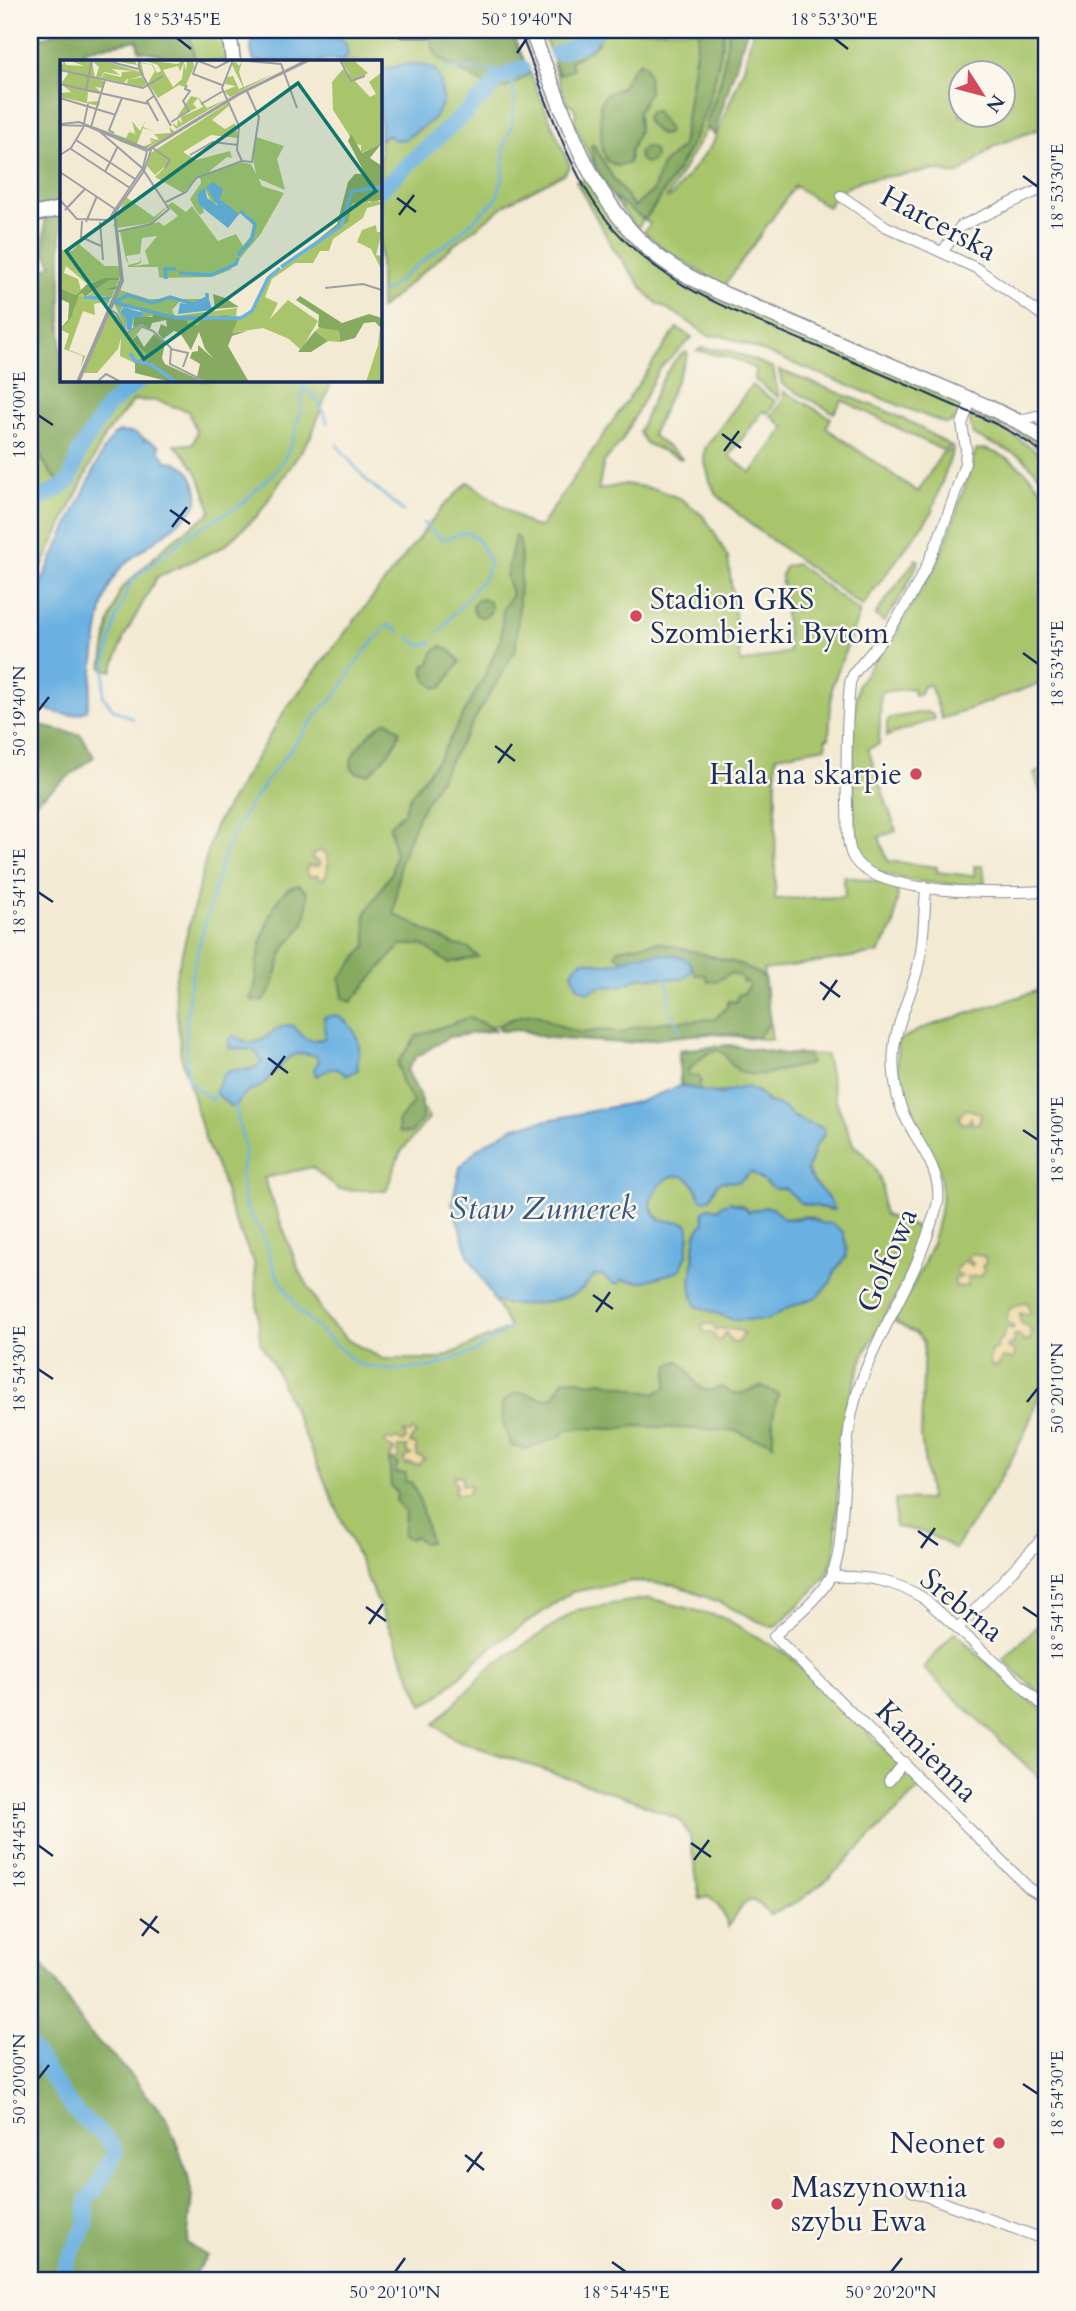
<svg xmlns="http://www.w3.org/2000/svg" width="1076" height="2311" font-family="Cardo,serif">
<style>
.green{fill:#a8c56c;stroke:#627a65;stroke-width:2;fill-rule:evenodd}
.forest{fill:#86aa60;stroke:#506c5f;stroke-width:2}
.sand{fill:#eeda9e;stroke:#84847e;stroke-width:2}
.water{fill:#6ab1e1;stroke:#4270a0;stroke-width:2}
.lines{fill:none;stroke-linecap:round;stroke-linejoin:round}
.stream{stroke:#6ab1e1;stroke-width:2.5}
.river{stroke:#6ab1e1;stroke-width:16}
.street-casing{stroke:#878c98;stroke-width:12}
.secondary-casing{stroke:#878c98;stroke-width:17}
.street{stroke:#fff;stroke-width:10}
.secondary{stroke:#fff;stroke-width:14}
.tram{stroke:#1b2f5e;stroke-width:2}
.ticks{fill:none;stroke:#1b2f5e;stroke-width:2.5}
.poi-dot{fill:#d1495b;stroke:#fbf7ec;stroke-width:2.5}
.labels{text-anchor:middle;stroke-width:5;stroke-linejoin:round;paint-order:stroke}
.street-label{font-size:30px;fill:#1b2f5e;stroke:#fbf7ec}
.poi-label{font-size:30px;fill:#1b2f5e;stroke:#fbf7ec;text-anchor:start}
.water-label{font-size:32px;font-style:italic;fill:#335685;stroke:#fbf7ec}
.inset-river{fill:none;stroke:#6ab1e1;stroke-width:3.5}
.inset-road{fill:none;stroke:#9d9fa4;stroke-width:2}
.view{fill:#0f766e;fill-opacity:0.15;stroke:#0f766e;stroke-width:3.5}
.inset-edge{fill:none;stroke:#1b2f5e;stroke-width:3.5}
.neatline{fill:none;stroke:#1b2f5e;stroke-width:2.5}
.ticks-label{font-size:18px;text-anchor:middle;fill:#1b2f5e}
</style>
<rect width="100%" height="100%" fill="#fbf7ec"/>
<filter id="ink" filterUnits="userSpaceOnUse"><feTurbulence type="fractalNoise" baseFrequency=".0143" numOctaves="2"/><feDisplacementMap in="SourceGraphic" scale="14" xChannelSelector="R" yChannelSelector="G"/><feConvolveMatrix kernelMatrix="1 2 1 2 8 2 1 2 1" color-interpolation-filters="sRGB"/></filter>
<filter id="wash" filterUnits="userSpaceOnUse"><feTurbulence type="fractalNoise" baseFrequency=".00686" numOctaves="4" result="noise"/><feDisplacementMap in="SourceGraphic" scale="28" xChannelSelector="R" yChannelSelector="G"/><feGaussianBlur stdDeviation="1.57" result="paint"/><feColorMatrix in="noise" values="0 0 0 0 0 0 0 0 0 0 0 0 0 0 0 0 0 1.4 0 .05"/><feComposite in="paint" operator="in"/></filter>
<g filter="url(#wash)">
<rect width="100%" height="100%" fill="#f3ead3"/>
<path class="green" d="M188,30H228L229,61H195Z
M304,30H367L430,37L436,57L509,87L530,73L570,166L564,174L509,202L455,244L380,309V140L386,135L396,140L389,68L380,71V61H341L344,57L319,34Z
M541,30H595L581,41L551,54Z
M604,30H699L682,147L662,165L653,191L635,207L611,175L594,145L591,146L597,172L574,122L576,112L573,106L567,103L553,65L555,64L559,75L573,69L570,61C585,54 599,46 604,30Z
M724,30H729L724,68L706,130L667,198L671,197L713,143L744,68L753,30H1046V48L1037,80L1046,96V126L994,146L958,175L936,170L861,180L837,193L828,207L795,186L724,286L665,250L644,232L650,224L645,220C690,155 713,109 724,30ZM960,74H1002V116H960Z
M587,179L640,246L961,402C962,412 956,421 946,424L724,336H709L677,314L658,304L647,294L613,248L576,181Z
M612,196L644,218L637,229Z
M677,328L692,338L659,369L622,441L604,462L598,490L625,484L656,489L681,499L702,515L712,528L728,558L741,663L789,652L781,575L786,566L797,564L860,612L832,686L829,738L825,739L826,747L776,756L775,899L845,897L844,876L885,883L898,891L894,926L878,953L763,970L772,1040L713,1034L628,1038L570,1035L537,1021L449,1031L419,1043L397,1066L429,1118L400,1153L386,1191L338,1189L312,1167L264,1178L298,1268L327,1320L349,1341L383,1359H439L510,1328L494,1300C512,1310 566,1301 582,1289C586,1286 590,1280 593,1276L602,1275L617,1284L623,1280L641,1282L673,1273L687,1254L689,1230L682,1222C666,1223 653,1220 650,1201C662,1174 686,1162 699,1196L714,1192L717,1184L722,1181L738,1182L751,1172L775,1189L785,1188L801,1203L830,1210L807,1171L815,1145L824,1135L820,1126C805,1125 797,1117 784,1109C777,1104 770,1105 765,1098L731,1092L704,1093L680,1086L679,1050L728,1045L786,1054L826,1055L835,1098L854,1146C866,1152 880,1173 882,1187C884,1197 879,1206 885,1215L926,1231L915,1262L865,1352L847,1404L839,1463L835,1554L827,1574L819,1585L782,1621L775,1626H768L719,1602L675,1585L632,1581L572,1592L490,1648L435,1699L423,1705L275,1368L260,1342L254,1262L232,1215L221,1177L207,1145L181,1056L174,984L214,828L285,710L442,508L468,482L530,525L540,527ZM730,1202L742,1205L747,1212L766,1207L775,1209L782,1218C791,1220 797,1216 805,1216C825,1218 835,1242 846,1257L836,1269L830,1283L767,1320L693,1298L691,1287L695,1239L697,1232L704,1222V1211L709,1208L719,1209Z
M701,348L731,351L773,368L779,398L755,380L756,369L733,358L697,351Z
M686,352L688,354L652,435L682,458L681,459L645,443L639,432C649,411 665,361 686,352Z
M779,370L884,410L914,424L952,447L942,450L842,400L834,413L782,384Z
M131,380H332L311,436L258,515L223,547L157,577L124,637L112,671L102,668L109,624L120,590L169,543L211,512C205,487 195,461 174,445L193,444L197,432L188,411L158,401L134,400L105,435L30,591V448L33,446L55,478C81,446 95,406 131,380Z
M752,385L776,402L768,413L763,411L729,456L751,473L785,428L771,416L784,399L783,391L831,418L826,428L918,492L942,453L953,450L931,514L862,606L750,524L726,503L716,494L710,481L704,459L705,448Z
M978,408L1016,426L1046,446V453L1011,428L974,412Z
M971,414L1007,431L1046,458V482L1022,457L973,435L970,422Z
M984,449C1012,456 1029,473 1046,495V681L942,719L930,685L923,686L919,695H914L913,688L881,692L879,744L868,749L896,831L879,837L888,861L937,867V872L974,876V866H983L985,882L975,886C940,883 869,886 855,848L852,735L858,684L899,627L936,566L953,523L976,450Z
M916,559L919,561L904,592L884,622L875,615Z
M926,712L932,714L935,719L887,736V722L890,718Z
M1046,769V792L1041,794L1034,773Z
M1046,988V1366C1032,1437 994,1490 955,1549C935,1536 919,1529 895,1527V1499L930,1500L921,1437L924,1342L914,1332L894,1321C918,1277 951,1222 939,1170C935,1155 923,1142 915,1128C899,1100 897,1073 897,1041L923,1028Z
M649,1598L724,1618L789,1655L922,1786L828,1879L801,1900L770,1915L759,1904L751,1900L743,1905L728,1927C726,1917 717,1901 708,1897L700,1899L690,1837L680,1820L631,1799L456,1740L434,1724L493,1665L577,1610Z
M1046,1617V1699L1003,1660Z
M955,1632L994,1670L1046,1713V1784L923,1668Z"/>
<path class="forest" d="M62,30H188L195,61C176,61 159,52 139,51L137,40L84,50L85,61H61V201L30,209V36L45,37Z
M448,30H510L530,73L509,87L495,90L436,57L430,37Z
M598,30H604C599,46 585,54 570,61L573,69L559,75L553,59L588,43Z
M699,30H724C714,107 691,155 646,218H642L612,196L596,169L591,146L594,145L611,175L634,207L653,191L662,165L682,147Z
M729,30H747L714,135L706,127V124L721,81Z
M640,62L646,67L648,74L649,92L638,112L639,130L630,152L629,163L617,166L607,161L602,149L600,104L605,95L621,88L632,69Z
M650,111H656L669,130L667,134L660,135L648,123L646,118Z
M639 155a8 8 0 1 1 16 0a8 8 0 1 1-16 0Z
M61,213V380H131C109,395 90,418 78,442C72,455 72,471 60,481C47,474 43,456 33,446L30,448V334L43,324L44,319L30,297V281L52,264L44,250L45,217Z
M515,536L520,540L521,568L516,649L419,814L400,862L394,914L455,945L469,948L478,957L448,963L423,945H401L351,1002L343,998L340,978L367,945L365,914L392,872L395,854L390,825L404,812L409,798L441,755L485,675L501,638L503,609L512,594L506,576Z
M473 608a9 9 0 1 1 18 0a9 9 0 1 1-18 0Z
M442,646L451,651L460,662L442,687L436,688C427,683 421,676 425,665L430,664L433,652Z
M30,720L45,727L81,735L94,757L30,806Z
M388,721L400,731C397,745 379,766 368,774L357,773C353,769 351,768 351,763C351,751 377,724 388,721Z
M299,885L307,892C307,902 308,911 305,920C301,931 293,937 286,946C275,964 279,986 262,1001H253L250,998C258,986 255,976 257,962C262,939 272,888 299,885Z
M658,942L740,964L764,977L770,1022L757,1038L713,1032L625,1043L561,1039L543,1037L522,1030L500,1031L499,1025C545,1002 537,1022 578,1032C585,1034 593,1031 600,1030C608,1030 615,1032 623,1033L631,1028L664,1022L715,1019L726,1008L729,1001L736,1002L738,995L744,993L749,986L747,981L743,982L741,977L731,973L717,981L708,982L705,975H695L692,966L640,955L623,960L615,955L618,949Z
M470,1017L496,1030L449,1037L416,1057L407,1070L422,1101V1119L411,1133L399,1132L398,1122L413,1102L401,1082L398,1062L418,1035Z
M728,1045L786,1055L807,1054L811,1064C789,1067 769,1077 747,1074C720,1070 731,1025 688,1071L689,1076H698L701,1080L698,1090L681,1084L679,1051Z
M678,1361C691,1366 694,1393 710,1390C714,1390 717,1388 721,1387L731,1393L739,1394L761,1386L778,1394L773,1417V1445L768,1440L754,1439L737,1431L636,1426L616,1429L586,1428L566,1430L561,1436L527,1449L512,1446L504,1428L501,1405C524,1378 529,1404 554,1397L563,1380L575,1379L589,1383L602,1381L654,1394L666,1388L669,1365Z
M389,1459L398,1463L395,1473L406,1474L405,1482H411C422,1500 425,1524 430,1542L423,1543L414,1536L410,1539L403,1536L405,1512L396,1500L397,1493L391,1486Z
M30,1952L46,1969L89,2033L120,2063L167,2119L187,2171L192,2196L187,2243L207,2256L190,2281H30V2097L34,2094L30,2088Z"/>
<path class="sand" d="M321,851L325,852C329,859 329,874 323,880L317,875L310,877L306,871L308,866H319V862L311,858L314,853Z
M966,1109L981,1113L979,1123L972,1124L971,1118L967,1124L960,1122L959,1116Z
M972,1253L985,1257L986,1262L982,1267L985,1270L981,1276L968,1277L967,1286L956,1287L954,1280L963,1276L956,1273V1269L964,1261L972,1266L973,1263L967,1259Z
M1024,1302L1028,1303L1030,1312L1027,1315L1020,1313V1322L1031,1330V1339L1024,1342L1019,1335H1014V1344L1008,1345L1007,1347L1014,1351L1015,1356L1012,1359L1002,1358L999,1365L993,1367L989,1361L991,1350L997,1349V1343L1003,1337L1007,1327L1012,1329L1014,1327L1006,1320L1009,1309Z
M705,1324H712L716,1330L718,1328C727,1330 736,1328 744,1333L738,1343L732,1342L726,1333L720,1341L716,1339L714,1334L704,1332L702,1326Z
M413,1430L416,1434L411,1439L410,1443L416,1445L417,1455L424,1459L418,1465L409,1463L405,1465L404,1458L411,1455L406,1451L407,1447H398L399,1457L394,1461L390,1456L394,1450L386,1445L385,1441L388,1439L393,1441L396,1438L403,1442L406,1438L404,1432L410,1433Z
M455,1475L462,1476V1485H471L468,1494H457L454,1491L457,1485L453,1479Z"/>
<path class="water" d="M261,30H304L342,40L346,44L348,55L341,61H254C249,48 249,40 261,30Z
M420,64L434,69L440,78L443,100L440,109L431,121L405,139L396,140L386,135L380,140V71L401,65Z
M119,432L135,433L143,438L144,441L145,439L160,446L158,448L166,461C189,460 199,485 197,503C177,530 145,544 121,568C94,596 96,674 87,710C71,721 46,710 30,702V606L104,449L114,435Z
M640,955C656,955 683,950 692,966L690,973L683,979L640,977L622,986L600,987L587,992L577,986L572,972C585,952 589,965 606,964C617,964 629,958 640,955Z
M335,1015C348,1019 358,1034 359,1047C360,1055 356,1061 358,1070L347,1075L337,1069H330L316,1076L314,1069L319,1061L316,1056C286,1045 280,1071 261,1086C256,1090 250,1089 246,1093C242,1096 239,1102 235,1106H230L215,1092C218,1087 220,1081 223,1076C233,1063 251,1077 262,1061L254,1050L229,1048V1039L234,1036C240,1038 243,1042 250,1043C265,1044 275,1024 291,1025C307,1037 302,1044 325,1038L324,1017Z
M680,1086L719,1094L744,1087L750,1088L761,1094L767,1102L784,1108L794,1117L806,1123L823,1128L824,1135L815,1146L807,1171C814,1187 829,1194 835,1210L801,1203L785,1188L775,1189L751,1172L738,1182L722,1181L717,1184L710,1199L702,1200C698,1194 696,1184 690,1180C671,1167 657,1185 650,1202C655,1227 669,1219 687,1223L689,1230L687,1254L681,1269L673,1273L641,1282L623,1280L617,1284L612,1283L602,1275L594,1276C590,1280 586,1286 582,1289C566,1302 512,1310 494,1300L468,1255L452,1203L460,1167L478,1148L514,1127L641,1101Z
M730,1202L746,1208L748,1212L766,1207L775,1209L782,1218C802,1223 799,1210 823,1224L831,1223L843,1232L847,1247L846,1257L836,1269L830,1283L817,1297L790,1307L767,1320H734L696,1306L691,1287L695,1239L697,1232L704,1222L703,1211L709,1208L719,1209L722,1205Z"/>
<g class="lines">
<path class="stream" d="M444,68L510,71
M380,294L390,288L408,272L455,237L496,200L503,177L504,146L512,125L515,99L512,85L522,68
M305,389C318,397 322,409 328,423
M337,445L367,481L403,511
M423,523L442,540L467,532L477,539L490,561L486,575L439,632
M409,637L421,646L433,642
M133,719L113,709L103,696L106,661L116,618L131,581L188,535L245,502C253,489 267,482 276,470C297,445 300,411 305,380
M666,979L669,987L670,1009
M671,1014L680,1027L679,1032
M215,1092L213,1101L188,1081C180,1013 193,963 212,898C218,877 223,853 234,833C257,788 293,748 323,707C342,695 346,676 359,659C368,647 378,636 388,625L399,631
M235,1106L245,1149L241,1174L245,1206L261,1231L276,1273L300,1312L357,1364L391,1370L431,1367L475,1351L510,1328"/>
<path class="river" d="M557,53L584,43L597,30
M380,190L487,93L498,79L522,68
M30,502L49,494L69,482L80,450L108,406L140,380
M30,2047C48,2068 58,2094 78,2114C91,2128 109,2134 115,2153L98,2186L87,2200L86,2225L68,2259L59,2281"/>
</g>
</g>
<g filter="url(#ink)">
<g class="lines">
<g class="street-casing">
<path id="street" d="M841,196L885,226L978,269L1046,318
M943,251L961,226L1046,187
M971,400L962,424L966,449L965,463C947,521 926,579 890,629C879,645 864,659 853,675L850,683C846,725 846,766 847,807C848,822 846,841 852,855C870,897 1006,893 1046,891
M1017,421L1036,416L1046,417
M926,887C924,916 924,944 917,971C902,1023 886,1037 897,1094C904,1131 943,1162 938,1202C936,1210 933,1219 930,1227C911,1291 867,1346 852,1412C845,1446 845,1482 842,1517C840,1537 840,1556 832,1574C822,1596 792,1619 774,1636L1029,1888L1046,1898
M831,1577C867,1576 894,1580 925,1599L1046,1708
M958,1628L1046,1535
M889,1781L904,1762
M912,2191L1046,2240"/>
</g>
<g class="secondary-casing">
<path id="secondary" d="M403,30H430
M531,30C562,106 586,193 649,249C669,267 693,279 717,291L988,407L1017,421L1046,440
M233,61L230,39L233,30
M30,215L61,209"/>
</g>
<use href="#street" class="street"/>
<use href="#secondary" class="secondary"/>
<path class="tram" d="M519,30C542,86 566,166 602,214C652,282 731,310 806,342C854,362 901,382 948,403C983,418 1017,431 1046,456"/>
</g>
</g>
<path class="ticks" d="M177,38L191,49M834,38L848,49M517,53L527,38M1023,176L1038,187M397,198L416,212M399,215L414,195M38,415L53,425M722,434L741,448M724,451L739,431M170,510L190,524M172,527L187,507M1023,653L1038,664M38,711L49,697M495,746L515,761M498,763L512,744M38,892L53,902M820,982L840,997M823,1000L837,980M268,1058L288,1073M271,1075L285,1056M1023,1130L1038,1140M593,1295L613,1309M596,1312L610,1292M38,1369L53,1379M1027,1402L1038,1388M918,1531L938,1545M921,1548L935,1528M366,1607L386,1621M1023,1607L1038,1617M369,1624L383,1604M691,1843L711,1857M38,1845L53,1856M694,1860L709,1840M140,1919L159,1933M142,1936L157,1916M38,2079L49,2065M1023,2084L1038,2094M465,2155L484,2170M467,2172L482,2152M612,2262L626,2272M395,2272L405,2258M891,2272L902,2258"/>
<g class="poi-dot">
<circle cx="636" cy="616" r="7"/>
<circle cx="916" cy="774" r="7"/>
<circle cx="999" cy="2143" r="7"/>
<circle cx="777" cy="2204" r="7"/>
</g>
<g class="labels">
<g class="street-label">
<text transform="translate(939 223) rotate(28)" y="10">Harcerska</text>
<text transform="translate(887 1260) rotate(-67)" y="10">Golfowa</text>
<text transform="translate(962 1605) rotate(39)" y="10">Srebrna</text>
<text transform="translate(927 1751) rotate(45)" y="10">Kamienna</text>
</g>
<g class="poi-label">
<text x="650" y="609">Stadion GKS<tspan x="650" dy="34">Szombierki Bytom</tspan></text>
<text x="902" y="784" text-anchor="end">Hala na skarpie</text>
<text x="985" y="2153" text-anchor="end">Neonet</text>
<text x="791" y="2197">Maszynownia<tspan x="791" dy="34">szybu Ewa</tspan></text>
</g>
<g class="water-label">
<text x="543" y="1219">Staw Zumerek</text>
</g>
</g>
<g transform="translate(60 60)">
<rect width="322" height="322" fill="#f3ead3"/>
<path d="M4,0L6,5L24,6L8,0H41L80,12L77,5L48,0H74L77,5L80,2L93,5L97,13L101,11L98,5L83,0L118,4L121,1L116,0L125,1L120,11L118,6L103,10L113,27L122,19L124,3L126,11L127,0L133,1L134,7L125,27L119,25L98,38L88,23L95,11L92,5L81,3L84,15L68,20L82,17L87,24L83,27L67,24L68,18L64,23L42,18L44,13L61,17L62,12L74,11L52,9L60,15L44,12L41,18L36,17L39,7L32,1L35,18L44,21L43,28L35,27L42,33L28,32L27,42L40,41L39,46L0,37V33L11,32L1,24L9,12L2,11L0,18V5L4,3L0,1ZM281,0H293L308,13L295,21L310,37L316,34L309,22L322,12V83L301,93V85L295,84L273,50L272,22L283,9L290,15ZM176,2L179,6L182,2L179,12L184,27L213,14L170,37L164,31L176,26L165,24L167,17L173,16L179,29L183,27L171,3ZM131,36L139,38L147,48L167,39L116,69L112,63L117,66L118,59L122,64L121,57L143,47L138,38L133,44L137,48L117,57ZM168,43L170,45L152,60L165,69L175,63L178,78L151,75L123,92L136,100L170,91L172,98L167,97L145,115L179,102L191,104L202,126L224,133L200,175L170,210L152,217L103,218L99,217L98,207H68V205L80,202L81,197V203L73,206L89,204L85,191L97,176L82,178L80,194L66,196L69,204L66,200L60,171L99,162L104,166L118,156L108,146L91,163L58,168L53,166L66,137L94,157L112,142L126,152L132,146L158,181L176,174L183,186L190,177L193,166L189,156L181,151L179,155L160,139L153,146L145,128L138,135L144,152L140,155L136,150L130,139L141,123L140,116L123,133L95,117L111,101L95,115L87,106L89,94ZM86,60L83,67L96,72L83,68L77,84L82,87L92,83L89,80L95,82L90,79V78L97,80L99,79L94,74L111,73L109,67L115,72L83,90L61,82L32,66L66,78L69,72L78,75L65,68L75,73L72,61L80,71ZM196,77L224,86L217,99L225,130L197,118L193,99ZM315,138L322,144L307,148L303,158L273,179L269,191H260L253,203H235L212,219L205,237L218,243L210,259L228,240L258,261L241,290L229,279L203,268L171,273L173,263L196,246L208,218L284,165L292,143L307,139L309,143ZM316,165L317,172H322L316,195L322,196V211L311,189L297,182L302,170ZM19,184L45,206H60L61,214L51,239L45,236L26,237L49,219L22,236L33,239L45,237L50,240L45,248L43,242L34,244L35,255L23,251L9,290L25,296L32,278L21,307L23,296L4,289L9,274L0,269L13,254L18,236L51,218L26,223L6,206L4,213L18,219L21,230L16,235L0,228V190L12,191ZM60,230L89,239H144L135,244L120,241L112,250L115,256L177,248L176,257H147L138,265L127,263L128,258L115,259L104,253L83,258L80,250L63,247L60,251L67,259L66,269L53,241ZM47,251L57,256L67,274L79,266L91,272L82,268L72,280L86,294L75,303L60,296L61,278L58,289L37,313H24ZM261,266L279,271L280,282L268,281L255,271ZM320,267L322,322H306L318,285Z" fill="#a8c56c"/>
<path d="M291,74L302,93L322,83L310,98L322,106V140L292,143L288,162L251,189L250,186L277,164L288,122L295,114H305L288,81ZM46,218H59L60,223L56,229L44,230L57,226L59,220H49L26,236L50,237V239L24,237L23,233L19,235L12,256L7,263L0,269L8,260L9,243L0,239V228L16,235L27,224ZM153,234L165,238L179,247L155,249ZM240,236L282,263L309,254L322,258V269L315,262L304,263L295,278L280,282L279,271L258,267L259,255L236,240ZM96,252L128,258L127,263L138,265L141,260L165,255L178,259L172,273L187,271L172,276L168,286L189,322H147L137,317L140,304L130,298L132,292L138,291V285L154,299L145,289L139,272L131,290L120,273L114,271L103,279L98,273L101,264L107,267L106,260L92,263L90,269L81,264L73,267L74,257H92ZM255,271L268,281L251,292H238ZM94,274L105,283L102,298L105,304L144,322H111L75,313V303L86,294L72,280L77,275L84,287Z" fill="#86aa60"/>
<path d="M153,122L163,129L160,139L179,154L168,168L139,145L137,134L145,127L147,138L158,146L146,127ZM149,239L152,250L118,254L120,243L135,245ZM64,247L83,253V258L74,257L71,270H67L66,258L60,252Z" fill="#6ab1e1"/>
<path class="inset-river" d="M178,195L192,179L195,164L180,151M221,207L281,166L292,131L322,127M119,213L151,215L176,204L178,198M106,219L105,209H116M24,237L49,239M53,242L116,258H181L192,251L208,218L220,208M55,242L68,235L92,243L110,237L133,244L147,238V233M70,293L75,301L92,305L116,322"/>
<path class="inset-road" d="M44,0L78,9M79,0V9L111,66M136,0L156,8L169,1M138,0L133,14L162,25M173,0L162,28L179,66L177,90L182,101M178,0L221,4L237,48M280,0L291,21L305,16M0,10L83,28L103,16M0,24L89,44M26,30L32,0M94,36L87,41L98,61M0,38L56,55M141,44L163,31M111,62L129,51L123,41L130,31L125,29L127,25M0,64L19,62L88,89L178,34L247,0M0,65L27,66L87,91M31,67L45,20M39,71L82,108L109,149L91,164L55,172M54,73L49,70L62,38M16,80L75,119M93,88L110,100L105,108M11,89L70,128M0,95L11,88L23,68L28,44M130,95L153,82L178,85M0,112L55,149L49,160M45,112L58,86M0,140L17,159L49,160M106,142L126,132L136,118L182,101L192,102L199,57L187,31M5,150L25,129M22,161L21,177L41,186M26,162L37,136M40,162L43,200M265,228L303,224L322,230M47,248L57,254L67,273L79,265L93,271L111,288L110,304L146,322M111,289L128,293L123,307M38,321L46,314L61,322M17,322L61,220L54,151L83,108L87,91L182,33L250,0M19,322L63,221L55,153L84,111L92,87"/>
<path class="view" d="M238,23L316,131L84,299L6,191Z"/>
<rect width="322" height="322" class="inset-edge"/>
</g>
<rect width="1076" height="2311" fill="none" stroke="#fbf7ec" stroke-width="77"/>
<g transform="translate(982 94) rotate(126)"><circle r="33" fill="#fbf7ec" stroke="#a1a7b3" stroke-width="2"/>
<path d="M0-5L12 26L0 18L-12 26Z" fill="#d1495b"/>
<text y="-10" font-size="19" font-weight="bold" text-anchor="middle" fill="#1b2f5e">N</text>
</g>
<rect x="38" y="38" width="1000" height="2234" class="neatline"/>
<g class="ticks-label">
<text x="177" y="25">18°53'45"E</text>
<text x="527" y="25">50°19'40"N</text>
<text x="834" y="25">18°53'30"E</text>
<text transform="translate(1057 187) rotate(-90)" y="6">18°53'30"E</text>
<text transform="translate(19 415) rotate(-90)" y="6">18°54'00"E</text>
<text transform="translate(1057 664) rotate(-90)" y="6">18°53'45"E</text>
<text transform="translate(19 711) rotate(-90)" y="6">50°19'40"N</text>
<text transform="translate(19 892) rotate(-90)" y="6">18°54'15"E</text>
<text transform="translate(1057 1140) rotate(-90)" y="6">18°54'00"E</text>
<text transform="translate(19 1369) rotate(-90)" y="6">18°54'30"E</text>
<text transform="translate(1057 1388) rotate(-90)" y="6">50°20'10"N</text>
<text transform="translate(1057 1617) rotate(-90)" y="6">18°54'15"E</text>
<text transform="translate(19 1845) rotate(-90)" y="6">18°54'45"E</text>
<text transform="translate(19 2079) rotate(-90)" y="6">50°20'00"N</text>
<text transform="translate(1057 2094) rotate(-90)" y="6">18°54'30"E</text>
<text x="395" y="2298">50°20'10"N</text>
<text x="626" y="2298">18°54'45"E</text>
<text x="891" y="2298">50°20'20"N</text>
</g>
</svg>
